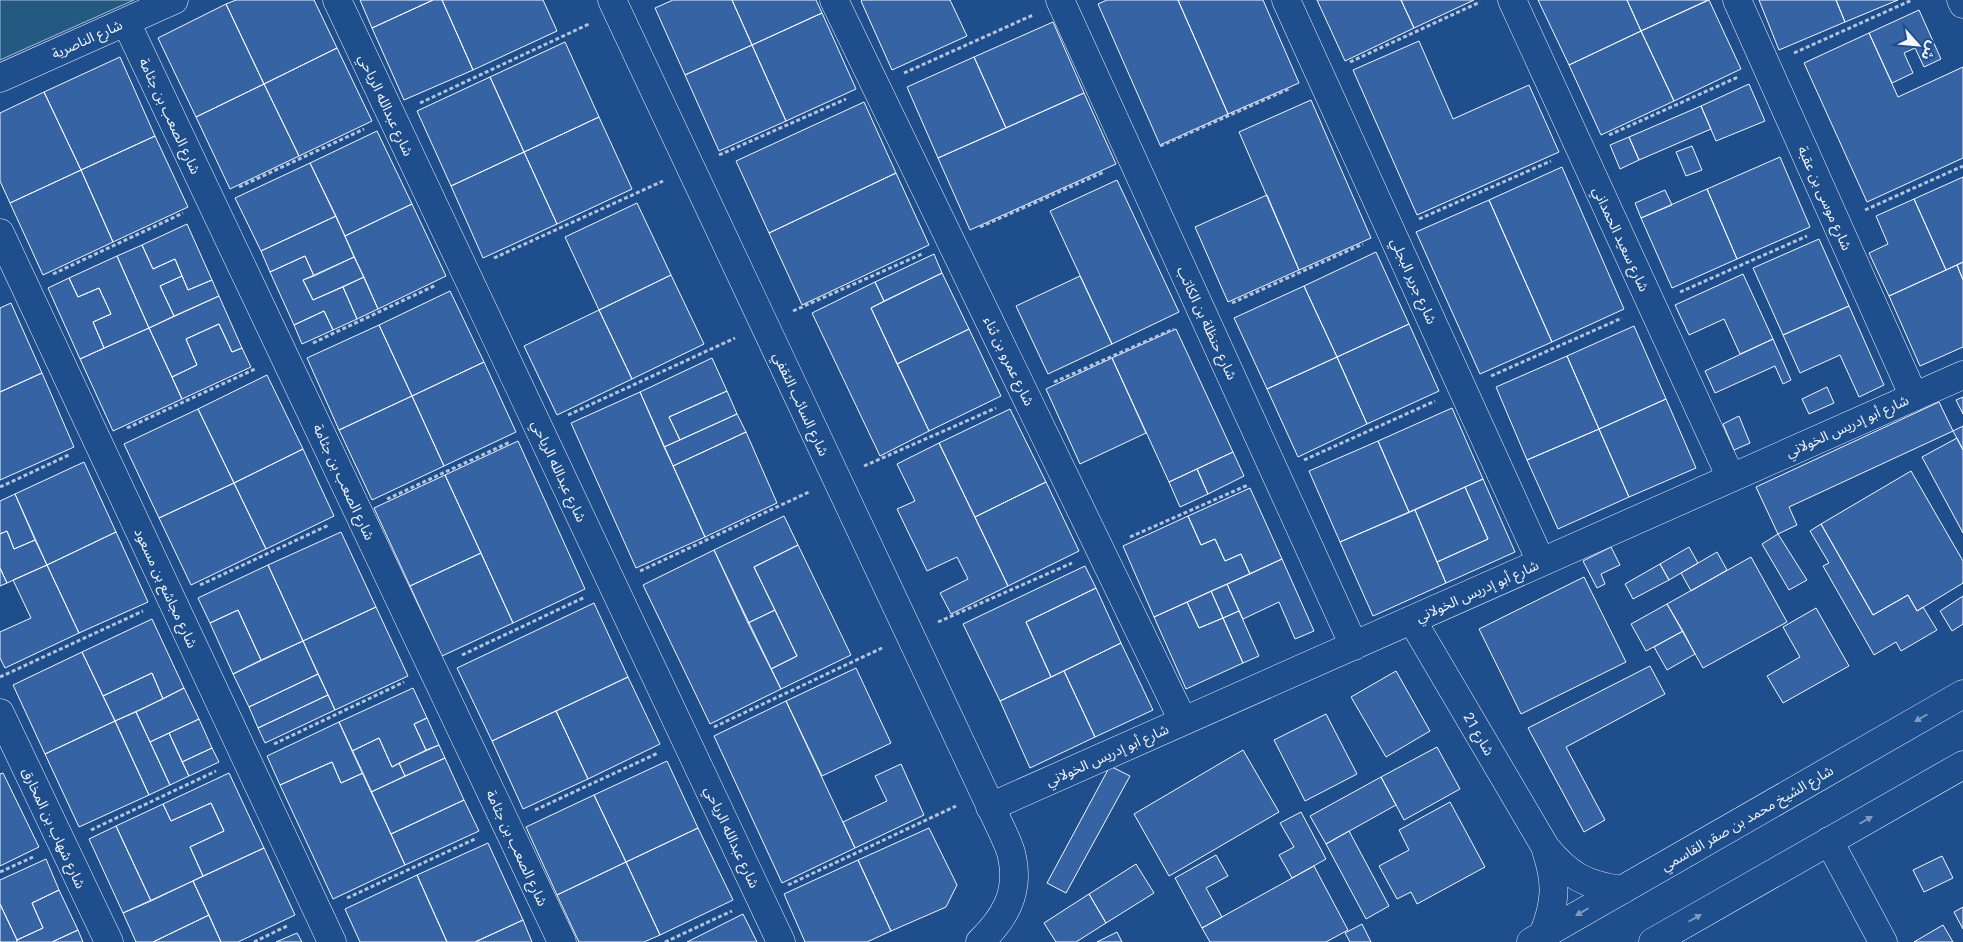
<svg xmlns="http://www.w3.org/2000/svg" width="1963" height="942" font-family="Roboto,'Noto Sans Arabic',sans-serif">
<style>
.green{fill:#245a82;stroke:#a8bbd7}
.building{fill:#3563a3;stroke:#f2f6ff}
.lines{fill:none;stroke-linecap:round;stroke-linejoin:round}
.minor-casing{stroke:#f2f6ff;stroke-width:29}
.primary-casing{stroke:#f2f6ff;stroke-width:29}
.path{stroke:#b3c4dc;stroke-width:3;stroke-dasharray:4 2.5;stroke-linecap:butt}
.minor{stroke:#1f4e8c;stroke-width:28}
.primary{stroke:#1f4e8c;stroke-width:28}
.oneway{fill:#7e9ac0}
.labels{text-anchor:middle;stroke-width:4;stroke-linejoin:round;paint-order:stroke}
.street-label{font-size:14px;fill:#f2f6ff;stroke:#1f4e8c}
</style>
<rect width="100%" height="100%" fill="#1f4e8c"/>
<path class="green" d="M0,0H134L0,60Z"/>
<path class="building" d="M236,0H314L337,48L264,84L226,4Z
M360,0H433L372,28Z
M433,0H442L473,70L404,100L372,28Z
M442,0H543L557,31L473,70Z
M673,0H732L752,45L685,75L655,8Z
M732,0H816L822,13L752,45Z
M862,0H950L967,36L892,70L861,1Z
M1107,0H1178L1228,114L1160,145L1098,4Z
M1178,0H1263L1299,83L1228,114Z
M1317,0H1401L1414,28L1345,61Z
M1401,0H1474L1414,28Z
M1538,0H1627L1641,31L1569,65Z
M1627,0H1708L1641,31Z
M1709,0L1741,69L1674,101L1641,31Z
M1759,0H1836L1845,22L1779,50Z
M1836,0H1898L1845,22Z
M226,4L264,84L196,117L158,38Z
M1919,10L1941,59L1924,67L1915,48L1904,53L1913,73L1892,83L1869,33Z
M822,13L856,89L786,121L752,45Z
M1053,22L1084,93L1006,128L974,57Z
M1641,31L1674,101L1601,135L1569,65Z
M1869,33L1898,97L1963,67V158L1867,202L1804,63Z
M1419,41L1453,119L1529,85L1559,152L1417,215L1353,70Z
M565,42L599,117L524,152L490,77Z
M752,45L786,121L719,151L685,75Z
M337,48L372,121L299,156L264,84Z
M120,57L155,136L81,170L44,92Z
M974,57L1006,128L938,158L907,87Z
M490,77L524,152L451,186L417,111Z
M264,84L299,156L230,189L196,117Z
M1749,84L1765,121L1716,141L1701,106Z
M44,92L81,170L10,203L0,181V113Z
M1084,93L1116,164L970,230L938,158Z
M1311,100L1371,238L1299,270L1239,132Z
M864,102L896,173L769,233L736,161Z
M1701,106L1711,129L1639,160L1629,137Z
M599,117L632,189L557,224L524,152Z
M377,131L412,204L345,236L310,163Z
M155,136L188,207L113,242L81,170Z
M1629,137L1639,160L1620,169L1610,145Z
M1692,146L1702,170L1686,176L1676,152Z
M524,152L557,224L483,258L451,186Z
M1780,157L1810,227L1737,259L1707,189Z
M310,163L336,216L261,251L235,198Z
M1562,167L1624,309L1552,342L1489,200Z
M81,170L113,242L43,275L10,203Z
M896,173L929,245L802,305L769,233Z
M1963,177V262L1946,270L1914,199Z
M1117,180L1179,312L1112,344L1050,211Z
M1707,189L1737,259L1672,288L1641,218Z
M1665,190L1672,205L1641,218L1635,203Z
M1267,195L1299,270L1228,302L1195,227Z
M1914,199L1946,270L1889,296L1869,253L1888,244L1876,216Z
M1489,200L1552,342L1480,374L1416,232Z
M637,203L671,275L599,310L565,237Z
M412,204L446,276L378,309L345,236Z
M336,216L354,257L314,276L305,256L270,272L261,251Z
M187,224L212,280L188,290L175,259L153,269L142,245Z
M1819,239L1849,306L1783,335L1753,268Z
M142,245L153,269L175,259L182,276L160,286L174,316L149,328L117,256Z
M1376,252L1409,324L1337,357L1304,286Z
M934,254L942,273L884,301L875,282Z
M117,256L149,328L104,348L93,322L111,314L99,288L78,297L69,278Z
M305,256L314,276L303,280L313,300L343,287L357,319L333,330L324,311L294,325L270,272Z
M354,257L364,277L313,300L303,280Z
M1963,262V280L1957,265Z
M1957,265L1963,280V347L1920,366L1889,296Z
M942,273L969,329L897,364L871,308Z
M1743,274L1773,339L1740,354L1724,319L1689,335L1675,305Z
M671,275L704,344L632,379L599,310Z
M182,276L188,290L212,280L219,296L174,316L160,286Z
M1080,276L1112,344L1048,374L1016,306Z
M364,277L378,309L357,319L343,287Z
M69,278L78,297L99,288L111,314L93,322L104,348L80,359L48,288Z
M875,282L884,301L871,308L929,431L880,456L812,313Z
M1304,286L1337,357L1267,389L1234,318Z
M450,291L484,362L412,396L379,325Z
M219,296L242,348L232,352L219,324L186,339L197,365L172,377L149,328Z
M11,303L42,373L0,392V308Z
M1849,306L1884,385L1859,397L1840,355L1800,373L1783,335Z
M599,310L632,379L557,415L524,346Z
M324,311L333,330L302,344L294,325Z
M219,324L232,352L242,348L251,367L182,399L172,377L197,365L186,339Z
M1409,324L1439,391L1367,424L1337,357Z
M379,325L412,396L339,430L307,358Z
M1634,326L1666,399L1599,429L1567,356Z
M149,328L182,399L113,431L80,359Z
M969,329L1001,396L929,431L897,364Z
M1176,329L1233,452L1169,482L1112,358Z
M1773,339L1791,380L1783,384L1775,366L1715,393L1705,371Z
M1567,356L1599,429L1527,460L1496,387Z
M1337,357L1367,424L1298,457L1267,389Z
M712,358L727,391L669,417L680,440L664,447L640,392Z
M1112,358L1146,433L1080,464L1046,389Z
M484,362L516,432L444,466L412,396Z
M42,373L74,447L0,480V392Z
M267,375L303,449L234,483L198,409Z
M1827,387L1834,403L1809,414L1802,399Z
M727,391L737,414L680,440L669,417Z
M640,392L705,537L636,568L571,423Z
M412,396L444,466L372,500L339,430Z
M1963,397V414L1956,400Z
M1666,399L1696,468L1629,497L1599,429Z
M1939,402L1953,431L1789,507L1797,525L1778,534L1756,487Z
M1452,408L1483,479L1409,512L1378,441Z
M198,409L234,483L159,518L124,444Z
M1010,409L1046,482L975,517L939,443Z
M737,414L746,432L673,466L664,447Z
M1739,416L1750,443L1734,450L1723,424Z
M1963,426V450L1953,431Z
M1599,429L1629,497L1558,529L1527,460Z
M746,432L777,503L705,537L673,466Z
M1957,438L1963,450V533L1922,457Z
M518,441L585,589L513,623L445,475Z
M1378,441L1409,512L1340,542L1309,471Z
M939,443L1008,586L951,614L940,593L968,579L957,557L927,571L897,509L915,501L897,464Z
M303,449L334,516L266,549L234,483Z
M1233,452L1244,476L1208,494L1197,469Z
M84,462L116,532L47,565L15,494Z
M1197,469L1208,494L1180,507L1169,482Z
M1911,471L1963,561V583L1917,611L1908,595L1873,615L1821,524Z
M445,475L481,553L410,586L374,508Z
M1483,479L1515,552L1446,583L1437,562L1488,539L1465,487Z
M1046,482L1079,551L1008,586L975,517Z
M234,483L266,549L191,585L159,518Z
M1465,487L1488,539L1437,562L1415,510Z
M1250,488L1282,559L1250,574L1241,554L1225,561L1215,539L1201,545L1188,516Z
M15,494L35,540L14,549L7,531L0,534V501Z
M1415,510L1446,583L1373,616L1340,542Z
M784,516L798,545L754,567L775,610L748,623L714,550Z
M1188,516L1201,545L1215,539L1225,561L1241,554L1250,574L1154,617L1123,546Z
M1821,524L1873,615L1908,595L1917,611L1923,607L1937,630L1901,651L1896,642L1874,655L1823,566L1829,563L1810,531Z
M7,531L14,549L35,540L47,565L7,583L0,568V534Z
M116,532L148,602L79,633L47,565Z
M341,532L376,607L303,641L268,565Z
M1778,534L1807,580L1789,590L1762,544Z
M798,545L851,655L781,689L771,669L797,656L754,567Z
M1611,547L1620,565L1601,574L1605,584L1597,588L1583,561Z
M1689,547L1698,563L1669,580L1660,564Z
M714,550L781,689L710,724L643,585Z
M1717,552L1727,570L1691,591L1681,573Z
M481,553L513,623L442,656L410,586Z
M1751,557L1787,622L1703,668L1667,604Z
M1282,559L1314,631L1295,639L1279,602L1243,619L1227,584Z
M1660,564L1669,580L1633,599L1625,584Z
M47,565L79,633L5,668L0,658V632L31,618L13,580Z
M268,565L303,641L261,660L238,610L210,623L198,598Z
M1085,566L1096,588L1026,622L1051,677L1000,701L963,624Z
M0,568L7,583L0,586Z
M1584,577L1626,662L1521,714L1479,629Z
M1227,584L1239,611L1223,618L1211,591Z
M1096,588L1121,643L1051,677L1026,622Z
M1211,591L1223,618L1199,628L1187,602Z
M1963,596V624L1952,631L1940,611Z
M1187,602L1199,628L1223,618L1243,663L1186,689L1154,617Z
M594,603L628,677L492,741L457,668Z
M1667,604L1683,631L1646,651L1631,624Z
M376,607L408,676L335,710L303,641Z
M1816,608L1849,666L1783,703L1767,676L1800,657L1783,627Z
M238,610L261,660L233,674L210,623Z
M775,610L797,656L771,669L748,623Z
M1239,611L1259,656L1243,663L1223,618Z
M152,619L184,688L163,699L152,673L103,696L82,652Z
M1683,631L1695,654L1667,670L1654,647Z
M303,641L318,674L249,707L233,674Z
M1121,643L1153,710L1095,737L1064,671Z
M82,652L115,721L45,754L13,685Z
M1650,666L1665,694L1566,747L1605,820L1584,832L1528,728Z
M856,668L891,743L822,776L786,701Z
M1064,671L1095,737L1030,768L1000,701Z
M1396,671L1430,731L1386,757L1351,697Z
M152,673L163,699L115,721L103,696Z
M318,674L328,695L258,728L249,707Z
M628,677L660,744L588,779L556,711Z
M184,688L199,719L150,742L136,712Z
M413,688L427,718L414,724L426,750L392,767L379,738L352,751L339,722Z
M328,695L335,710L265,743L258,728Z
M786,701L855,848L782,883L714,736Z
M556,711L588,779L523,809L492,741Z
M136,712L170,785L149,795L115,721Z
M1326,714L1357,774L1305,801L1274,740Z
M427,718L439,745L426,750L414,724Z
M199,719L212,748L182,762L169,733Z
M115,721L149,795L79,827L45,754Z
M339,722L363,773L341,783L332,762L280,785L267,756Z
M169,733L189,776L170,785L150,742Z
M379,738L392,767L399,763L405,776L371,792L352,751Z
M439,745L445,758L405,776L399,763Z
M1437,747L1460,789L1404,820L1381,777Z
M212,748L219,762L189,776L182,762Z
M1243,750L1279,812L1169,876L1134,814Z
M445,758L464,800L391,834L371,792Z
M667,761L698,828L626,862L594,795Z
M332,762L341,783L363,773L405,865L333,899L280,785Z
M901,764L924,815L855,848L843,822L887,801L875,776Z
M1110,766L1130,776L1066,893L1047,883Z
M3,773L39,847L0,866V774Z
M229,773L264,848L203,876L190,847L224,831L211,803L171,821L163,804Z
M1381,777L1396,805L1326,844L1310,816Z
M594,795L626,862L557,895L526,827Z
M464,800L479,831L405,865L391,834Z
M1450,802L1485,867L1417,904L1411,892L1397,899L1379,866L1409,850L1399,830Z
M211,803L224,831L190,847L203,876L151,901L116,826L163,804L171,821Z
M1301,812L1326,859L1292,878L1279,855L1294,847L1280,823Z
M116,826L151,901L123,913L89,839Z
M698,828L733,900L660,935L626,862Z
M929,828L957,885L946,907L891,931L858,860Z
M1349,831L1389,906L1366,919L1326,844Z
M488,843L523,920L475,942H447L417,875Z
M264,848L295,915L238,942H221L193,881Z
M1216,855L1228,876L1206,888L1222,917L1202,928L1175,878Z
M1942,856L1953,878L1924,892L1913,870Z
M46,859L59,890L32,903L43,928L17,940L0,904V880Z
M858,860L891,931L867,942H805L784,894Z
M626,862L660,935L644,942H579L557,895Z
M1136,864L1154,893L1106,923L1089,894Z
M1314,866L1348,930L1326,942H1210L1202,928Z
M417,875L447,942H360L345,909Z
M193,881L209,915L153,942H136L123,913Z
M59,890L78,930L52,942H17V940L43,928L32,903Z
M1089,894L1106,923L1076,942H1056L1044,923Z
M0,904L17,940V942H0Z
M1963,907V929L1954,912Z
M743,914L757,942H687Z
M209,915L221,942H153Z
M523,920L532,942H475Z
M1362,924L1371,942H1350L1345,933Z
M1943,925L1953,942H1914Z
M78,930L83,942H52Z
M1117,932L1122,942H1097Z
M297,933L302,942H276Z"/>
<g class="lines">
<g class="minor-casing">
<path id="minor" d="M337,0L781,942
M612,0L1004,835C1007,842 1011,850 1012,857C1020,893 1004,919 980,942
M834,0L1183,721
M1060,0L1354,646
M1286,0L1541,562
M1512,0L1731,478
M1737,0L1914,397
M1961,0L1963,4
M126,22L562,942
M0,78L174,0
M0,233L332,942
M1412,620L1546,848C1569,876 1586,885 1622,890
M0,713L109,942
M990,807L1963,375
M1829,841L1883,942
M1543,935C1556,903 1557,883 1546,850"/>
</g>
<g class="primary-casing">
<path id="primary" d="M1531,942L1963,694
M1653,942L1963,765"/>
</g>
<path class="path" d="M1794,53L1912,0
M1350,62L1480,2
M904,73L1033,15
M420,103L589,24
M1609,135L1738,77
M1160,146L1291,88
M719,155L846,99
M239,187L364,129
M1865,210L1963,166
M1419,219L1551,161
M980,227L1104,172
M494,258L663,181
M53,274L183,213
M1680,292L1807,236
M1232,303L1363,244
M793,311L922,254
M313,343L436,285
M1491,376L1622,318
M1054,382L1174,329
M568,415L735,338
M127,428L255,369
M1304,460L1435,401
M864,466L996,408
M0,487L69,455
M387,499L510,442
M1130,537L1248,485
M640,571L809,492
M200,585L329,525
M938,622L1072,563
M462,655L585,597
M0,677L143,611
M714,727L882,648
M274,744L404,682
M535,810L658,753
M91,830L216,771
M0,872L33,857
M788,885L956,806
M347,898L477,838
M254,942L289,925
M665,942L732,911"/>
<use href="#minor" class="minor"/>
<use href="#primary" class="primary"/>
</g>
<defs><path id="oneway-solid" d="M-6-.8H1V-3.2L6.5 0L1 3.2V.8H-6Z" transform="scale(1.25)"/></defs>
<g class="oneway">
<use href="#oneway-solid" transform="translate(1921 718) rotate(150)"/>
<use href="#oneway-solid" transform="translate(1866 820) rotate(-30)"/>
<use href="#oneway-solid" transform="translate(1582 912) rotate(150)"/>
<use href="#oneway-solid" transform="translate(1695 918) rotate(-30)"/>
</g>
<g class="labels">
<g class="street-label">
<text transform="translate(87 39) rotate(-24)" y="5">شارع الناصرية</text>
<text transform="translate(386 105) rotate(65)" y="5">شارع عبدالله الرياحي</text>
<text transform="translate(170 116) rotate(65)" y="5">شارع الصعب بن جثامة</text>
<text transform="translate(1825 198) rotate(66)" y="5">شارع موسى بن عقبة</text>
<text transform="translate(1621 239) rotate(65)" y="5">شارع سعيد الحمداني</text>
<text transform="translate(1414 281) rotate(66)" y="5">شارع جرير البجلي</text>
<text transform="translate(1207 323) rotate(65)" y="5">شارع حنظلة بن الكاتب</text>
<text transform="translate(1009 361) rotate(64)" y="5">شارع عمرو بن ثناء</text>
<text transform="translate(801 404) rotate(65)" y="5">شارع السائب الثقفي</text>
<text transform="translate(1847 426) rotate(-24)" y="5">شارع أبو إدريس الخولاني</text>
<text transform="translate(559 471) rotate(65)" y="5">شارع عبدالله الرياحي</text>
<text transform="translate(344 482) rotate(65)" y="5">شارع الصعب بن جثامة</text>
<text transform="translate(166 588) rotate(65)" y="5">شارع مجاشع بن مسعود</text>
<text transform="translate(1477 591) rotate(-24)" y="5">شارع أبو إدريس الخولاني</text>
<text transform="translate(1479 734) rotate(60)" y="5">شارع 21</text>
<text transform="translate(1107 755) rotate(-24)" y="5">شارع أبو إدريس الخولاني</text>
<text transform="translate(1747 818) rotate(-30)" y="5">شارع الشيخ محمد بن صقر القاسمي</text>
<text transform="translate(54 828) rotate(65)" y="5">شارع شهاب بن المخارق</text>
<text transform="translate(732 837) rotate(65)" y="5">شارع عبدالله الرياحي</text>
<text transform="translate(517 848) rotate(65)" y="5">شارع الصعب بن جثامة</text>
</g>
</g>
<g transform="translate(1918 45) rotate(117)" stroke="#1f4e8c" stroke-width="4" paint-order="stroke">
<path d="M0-4L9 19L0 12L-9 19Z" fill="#f2f6ff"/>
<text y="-8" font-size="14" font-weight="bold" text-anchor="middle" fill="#f2f6ff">ش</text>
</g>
</svg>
